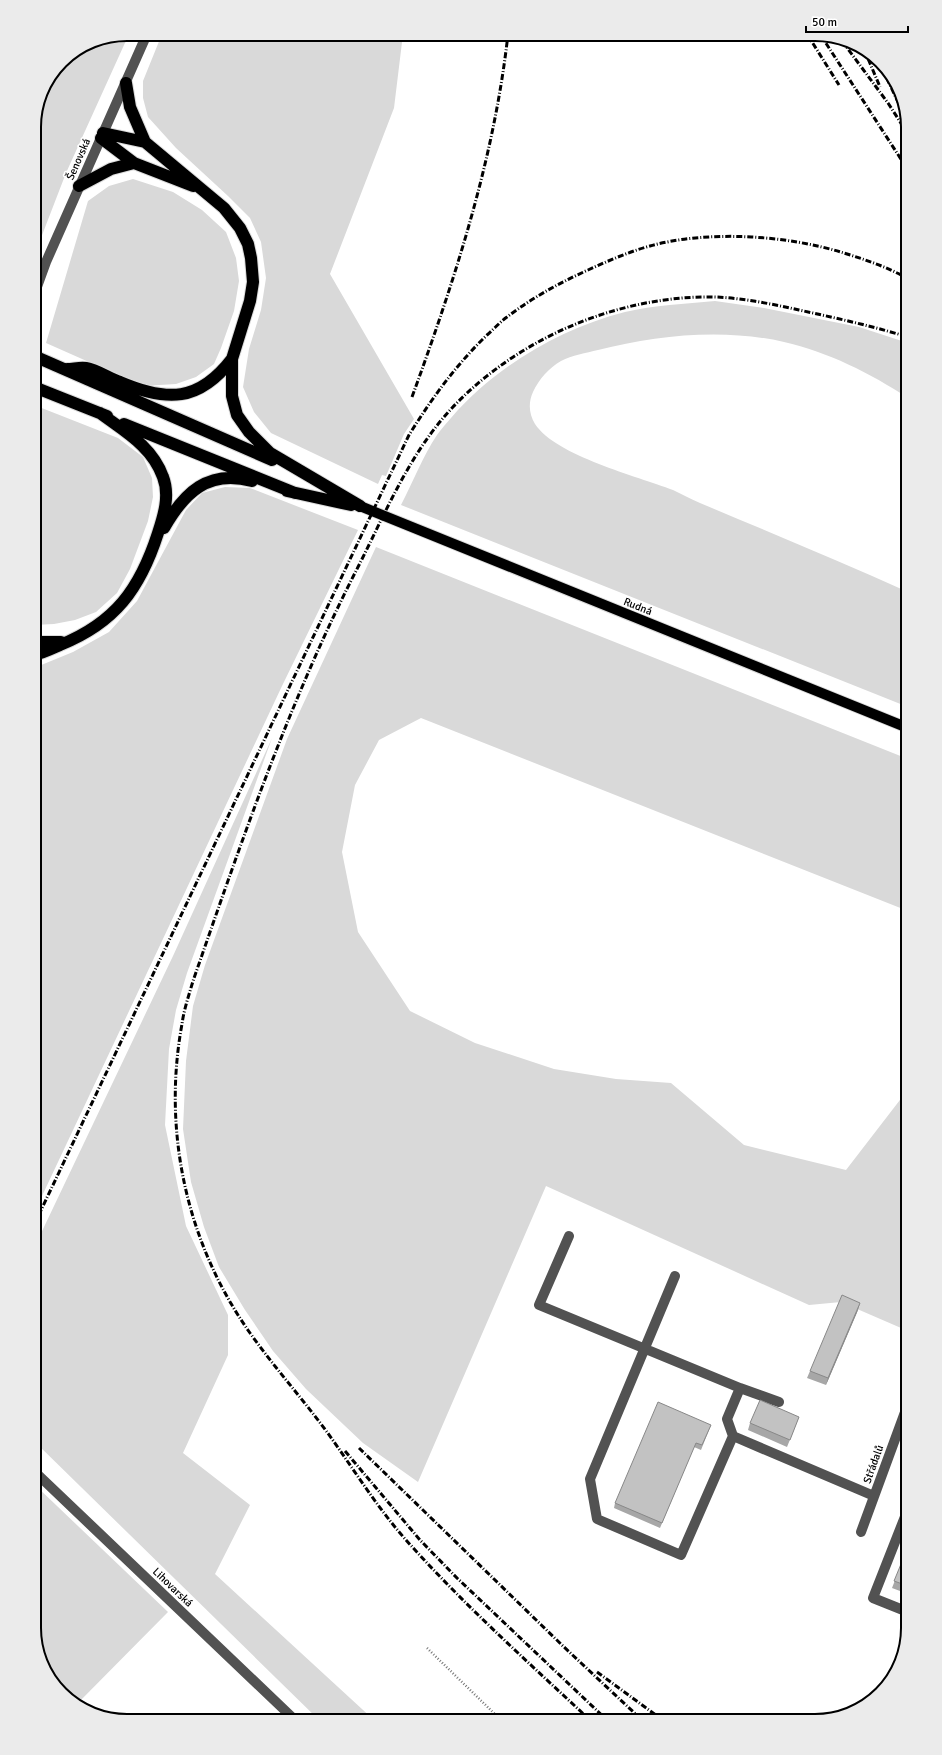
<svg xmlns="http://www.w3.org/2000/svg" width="942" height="1755" font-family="Signika,sans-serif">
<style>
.green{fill:#d9d9d9}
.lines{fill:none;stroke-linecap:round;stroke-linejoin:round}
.major-casing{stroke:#dbdbdb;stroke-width:12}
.highway-casing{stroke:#dbdbdb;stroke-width:14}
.path{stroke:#747474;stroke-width:2.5;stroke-dasharray:1 2;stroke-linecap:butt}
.minor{stroke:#525252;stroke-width:10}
.major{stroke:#000;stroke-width:10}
.highway{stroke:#000;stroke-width:12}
.rail{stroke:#000;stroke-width:3;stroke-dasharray:6 2 1 2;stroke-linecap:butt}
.wall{fill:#a7a7a7}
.shaded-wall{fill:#888}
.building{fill:#c2c2c2;stroke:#888}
.labels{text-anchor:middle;stroke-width:3.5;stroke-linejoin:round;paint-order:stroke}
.street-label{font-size:11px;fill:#000;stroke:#fff}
.rim{fill:none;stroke:#000;stroke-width:2}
</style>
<rect width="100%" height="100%" fill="#fff"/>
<path class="green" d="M129,34L66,173L34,256V121L43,86L61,61L92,41Z
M162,34H403L394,108L330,274L414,419L404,434L386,476L382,475L378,484L271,433L254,412L243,387L249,349L261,310L266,278L261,242L250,218L228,196L176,148L148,117L143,98V81Z
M133,179L173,192L202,210L226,232L236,258L239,281L234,311L221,348L214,364L196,377L176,384L143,386L46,343L88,201L109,186Z
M715,301L764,308L859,327L908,343V398C870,373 828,352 784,342C723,328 657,335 598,350C586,353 572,355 561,361C549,368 539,379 533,392C528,403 529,414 535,424C556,456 637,476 673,490C682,494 690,499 700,503C769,532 839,561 908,592V707L401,505C413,482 423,456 437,435C441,429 446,424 451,418C495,367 559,329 625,312C654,305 685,304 715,301Z
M34,405L118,438L143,457L152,478L153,497L148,521L130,569L117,593L96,612L75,620L54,624L34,625Z
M225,487L250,488L358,530L282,686L34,1213V668L73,652L109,632L137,601L186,510L202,493Z
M376,547L908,759V911L421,718L379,740L355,785L342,852L358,932L410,1011L475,1043L554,1069L616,1079L671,1083L744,1145L846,1170L903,1096L908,1084V1331L841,1302L809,1305L546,1186L418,1482L363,1443L306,1389L273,1351L245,1310L219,1267L204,1227L191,1182L183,1129L186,1061L193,1006L205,965L287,739Z
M272,738L187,973L176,1010L169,1049L165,1125L186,1226L228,1315V1355L183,1453L250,1505L215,1574L375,1721H320L34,1441V1248L173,956Z
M34,1484L168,1612L76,1705L41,1664L34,1628Z"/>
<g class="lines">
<g class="major-casing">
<path id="major" d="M360,506L908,728"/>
</g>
<g class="highway-casing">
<path id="highway" d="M126,83L130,107L145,142L224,208L240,228L248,244L251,258L253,282L250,301L232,359V396L237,415L249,432L270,453L360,506
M103,133L145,142
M101,138L134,163L193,186
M79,186L111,169L134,163
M34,356L272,460
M67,369C73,369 80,367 86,368C97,370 109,378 120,382C167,402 199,402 232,359
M34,387L107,416
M124,424L295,493
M287,491L351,505
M164,528C184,493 208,469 252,481
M34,642H61
M34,655C43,653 51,649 60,645C115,623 140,589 158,533C164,515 170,495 163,477C152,446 124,431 100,413"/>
</g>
<path class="path" d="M427,1648L502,1721"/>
<path class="minor" d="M34,295L46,262L147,34
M569,1236L539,1305L740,1388L779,1402
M675,1276L590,1479L597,1519L681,1555L733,1436L874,1496
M733,1436L727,1419L740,1388
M34,1471L296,1721
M861,1532L908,1404
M908,1612L873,1598L908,1509"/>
<use href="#major" class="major"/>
<use href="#highway" class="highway"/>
<path class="rail" d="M807,34L839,85
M820,34L908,170
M842,41L888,103L908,134
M864,49L880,87
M882,68L907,121
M412,397C455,279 494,160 508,34
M34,1225L409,435C432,398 456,365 487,335C494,329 500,322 507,317C532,298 559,283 588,270C608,261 628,252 650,246C708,230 786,235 844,253C866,260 888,267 908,279
M359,1448L564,1647L643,1721
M345,1451L420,1540L457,1578L608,1721
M597,1672L664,1721
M591,1721C528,1662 463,1604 406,1540C376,1506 353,1468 327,1432C302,1398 274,1367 250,1333C187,1244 162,1132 182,1024C184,1009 189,995 193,981C242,840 290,699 358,567C386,512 409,454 452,408C518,338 619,295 715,297C743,298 772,304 799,310C836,318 872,326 908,337"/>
</g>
<path class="wall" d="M858,1310L826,1385L807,1378L810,1371Z
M799,1417L787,1447L748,1430L750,1423Z
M711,1425L701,1450L694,1447L660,1528L614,1508L615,1503Z
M908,1547V1594L892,1588Z"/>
<path class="shaded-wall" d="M860,1303L858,1310L826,1385L828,1378Z"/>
<path class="building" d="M842,1295L860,1303L828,1378L810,1371Z
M760,1400L799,1417L790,1440L750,1423Z
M658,1402L711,1425L702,1445L696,1443L662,1523L615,1503Z
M908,1547V1586L894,1581Z"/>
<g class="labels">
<g class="street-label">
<text transform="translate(78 159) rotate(-66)" y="4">Šenovská</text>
<text transform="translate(638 606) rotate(22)" y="4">Rudná</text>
<text transform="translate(873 1464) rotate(-70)" y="4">Střádalů</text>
<text transform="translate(173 1587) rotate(44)" y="4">Lihovarská</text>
</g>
</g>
<path d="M0 0H942V1755H0ZM127 41H815A86 86 0 0 1 901 127V1628A86 86 0 0 1 815 1714H127A86 86 0 0 1 41 1628V127A86 86 0 0 1 127 41Z" fill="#ebebeb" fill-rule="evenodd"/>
<path class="rim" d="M127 41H815A86 86 0 0 1 901 127V1628A86 86 0 0 1 815 1714H127A86 86 0 0 1 41 1628V127A86 86 0 0 1 127 41Z"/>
<path d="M806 26v6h102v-6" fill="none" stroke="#000000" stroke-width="2"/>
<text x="812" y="26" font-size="12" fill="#000000" stroke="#ffffff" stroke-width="3" paint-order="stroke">50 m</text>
</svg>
